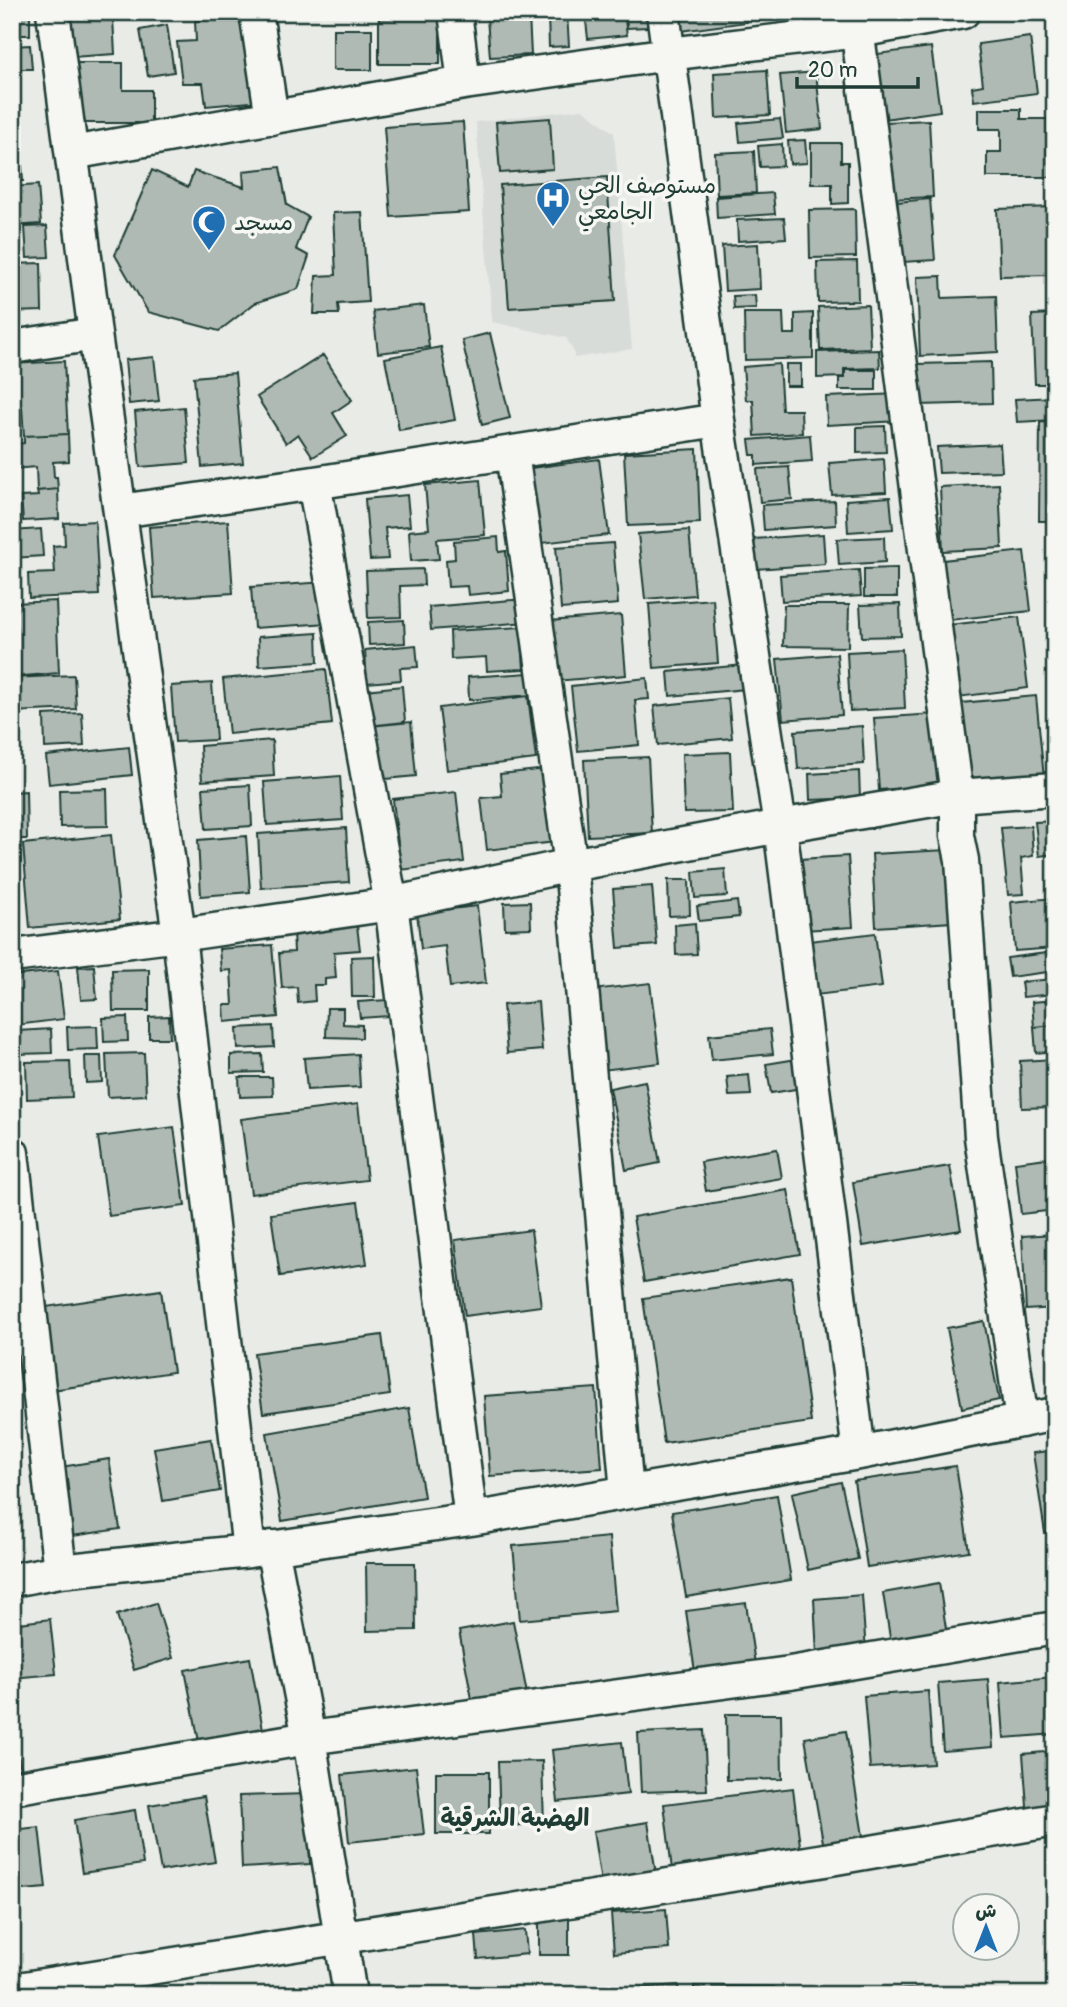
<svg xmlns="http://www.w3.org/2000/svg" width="1067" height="2007" font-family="Pangolin,'Playpen Sans Arabic',sans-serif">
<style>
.built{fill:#d8dcd8}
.building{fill:#b0bab5;stroke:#1f3d34;stroke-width:2}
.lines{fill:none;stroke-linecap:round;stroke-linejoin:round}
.minor-casing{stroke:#1f3d34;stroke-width:37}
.minor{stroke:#f6f6f2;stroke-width:32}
.labels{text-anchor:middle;stroke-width:7;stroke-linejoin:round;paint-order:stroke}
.poi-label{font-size:23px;fill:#1f3d34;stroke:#f6f6f2;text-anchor:start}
.neighbourhood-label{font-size:24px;font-weight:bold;fill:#1f3d34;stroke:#f6f6f2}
</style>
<rect width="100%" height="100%" fill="#e9ebe7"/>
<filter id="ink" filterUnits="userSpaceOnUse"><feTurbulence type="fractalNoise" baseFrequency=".0143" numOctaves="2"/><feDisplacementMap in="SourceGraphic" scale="14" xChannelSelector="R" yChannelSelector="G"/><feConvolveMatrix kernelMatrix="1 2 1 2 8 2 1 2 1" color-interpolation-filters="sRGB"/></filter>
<g filter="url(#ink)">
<path class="built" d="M583,109L614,133L632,349L574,358V352L566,338L492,322L476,122Z"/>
<path class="building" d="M12,12H30V35H12Z
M68,12H99V19L113,18L115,54L72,57Z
M172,12H220V16L172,17Z
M420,12H440V64H379V18H420Z
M567,12L569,46L549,47L548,13Z
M585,12H624L627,35L588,39Z
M626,12H647V27L627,28Z
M678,12H745L747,22L681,31Z
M754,12H817V14L754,18Z
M250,15L262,101L206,106L203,83H182L177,42L196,41L195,21Z
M529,15L531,55L490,57L487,18Z
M167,25L174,72L148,76L140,30Z
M333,29H372V70H333Z
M1030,37L1037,93L974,101L972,87L983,85L978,44Z
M30,45L32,69H18L19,88H12V46Z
M931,47L940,111L877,120L869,55Z
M76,63H123V90H151V123H76Z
M767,70L770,115L716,118L714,73Z
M816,72L822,129L786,133L780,75Z
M12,94H17L21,146L12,147Z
M979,109H1021V119H1055V177H987V152H1001V129H979Z
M550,118L553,169L500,173L496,122Z
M780,119L783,138L740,142L738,123Z
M929,120L933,197L889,199L886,122Z
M463,122L469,212L391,217L384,127Z
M805,140L807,163L790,164L788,141Z
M811,143H841V162H848V203L832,204V184H811Z
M782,144L783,166L760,167L758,146Z
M754,151L756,193L717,195L715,153Z
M12,153H21L23,181H12Z
M280,167L287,205L308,217L296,249L309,256L298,289L255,303L219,331L148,312L115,255L152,170L188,187L194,171L244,187L243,171Z
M607,177L615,301L509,308L500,185Z
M38,185L41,224L12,226V187Z
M773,193L775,214L717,218L716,197Z
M930,199L935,260L902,262L897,202Z
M1055,207V275L1000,276L997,209Z
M855,209L856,257L810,258L809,210Z
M362,212L368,302L338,304L339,314H314L316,276L336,275L333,213Z
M784,218L786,238L738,241L737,220Z
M47,226L49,257L27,258L25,227Z
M12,234H19V258H12Z
M758,244L760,289L725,291L722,246Z
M857,261L858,301L818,302L817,262Z
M41,263L42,311L12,312V264Z
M941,276L942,298L996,296L998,352L920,356L917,277Z
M755,295L756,308L734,309L733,296Z
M424,305L429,347L378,353L373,311Z
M868,305L870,348L820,350L818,307Z
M744,313H783L784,334H795V314L813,313V358L745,360Z
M1055,314V384H1035L1032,315Z
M490,333L510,418L482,425L462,340Z
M441,347L455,420L399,430L385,358Z
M879,350L880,368L844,369V377L817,378V352Z
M323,355L352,400L333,413L347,436L313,457L298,434L286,443L257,397Z
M154,357L159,401L129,404L125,360Z
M64,361L68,434L24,436L22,407L13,408L12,364Z
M991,362L992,403L920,405L918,364Z
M779,364L782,410H801L802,433L755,436L753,400H746L743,367Z
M786,364H801V386H786Z
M845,370H876V390H839V378H845Z
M235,373L243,463L202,467L194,377Z
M899,394L900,421L827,425L826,397Z
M1055,397V420L1017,422L1015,399Z
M184,407L189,463L140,467L135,412Z
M1040,422L1055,423V521H1039Z
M885,426L886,452L857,453V427Z
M68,434L69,461L53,462L54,477H57L58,489L37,491L36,467L12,469V444L24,443V436Z
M810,435L812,461L756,465V455H751L749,440Z
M1000,444L1002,471L939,473L937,447Z
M697,449L700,523L628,526L624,453Z
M599,459L609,535L542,543L531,468Z
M884,459L886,492L832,495L829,463Z
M789,467L792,499L760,502L757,469Z
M480,480L485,535L437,539L439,559L411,561L409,531L429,529L425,485Z
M999,484L1002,548L943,551L940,487Z
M58,489L59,519L23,521L21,497L38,496L37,491Z
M407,495L410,526L385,528L388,559L370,560L365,499Z
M890,497L893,529L848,532L846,500Z
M835,501L836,525L764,530L762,505Z
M95,521L99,595L29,598L28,574L55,573L53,546L65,545L64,523Z
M228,521L233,593L154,598L149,527Z
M41,529L43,556L12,558V531Z
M689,530L695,595L645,599L638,534Z
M823,534L825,564L756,569L754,539Z
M498,537L499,552L506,551L509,591L468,595L467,586L448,587L446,560L455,559L454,541Z
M884,537L885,562L839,565L837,539Z
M613,543L618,604L561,609L556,547Z
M1024,551L1031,611L950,620L943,560Z
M897,568V597H864V569Z
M423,569L424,585L400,586L401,617L368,618L366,571Z
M859,570L861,596L782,601L780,575Z
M326,582L329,623L254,628L251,587Z
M525,599L526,622L431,630L429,607Z
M713,599L718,663L654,668L649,604Z
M56,601L59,673L12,677V603Z
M900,604L901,636L862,637L860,605Z
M784,605H849L848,647L783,646Z
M621,615L626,675L555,681L550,621Z
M1019,617L1028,688L958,697L949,625Z
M404,620L405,643L369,645L368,622Z
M521,627L524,669L487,671L486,657L451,659L450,631Z
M317,633L318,662L259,666L258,637Z
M416,645L418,667L400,668L401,680L367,683L365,650Z
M902,649L905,708L850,711L847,652Z
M837,654L842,715L783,720L777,659Z
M744,665L746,689L670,696L668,672Z
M326,669L332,724L229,734L223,679Z
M529,673L531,695L469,700L468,677Z
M74,675L76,709L12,712V678Z
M647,678L649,699L635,700L639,745L578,751L571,686Z
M212,683L216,740L175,742L171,686Z
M402,686L405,722L368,726L365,690Z
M528,696L536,759L447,770L439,708Z
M1036,696L1044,778L968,784L961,703Z
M728,698L732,738L658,745L654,706Z
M82,713L84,746L45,748L44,715Z
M935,714L941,785L879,790L874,718Z
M411,722L416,776L375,780L370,726Z
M862,726L864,764L798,769L795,731Z
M272,740L274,776L202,781L200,746Z
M129,747L132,775L49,784L46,756Z
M730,752L733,812L684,813L682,754Z
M648,757L652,833L588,836L584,760Z
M547,769L555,842L487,850L481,798L502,796L500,774Z
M859,771L860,798L810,800L809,774Z
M340,776L343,820L267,825L264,782Z
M250,785L252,826L206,829L203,788Z
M107,789L108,826L60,827L59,790Z
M26,791L27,839H12V792Z
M456,792L464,862L401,870L393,799Z
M1055,821V854L1039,856L1035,822Z
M1031,826L1033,856L1021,858L1024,894L1008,895L1001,828Z
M346,828L349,882L261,888L258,834Z
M111,835L120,919L30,928L23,844Z
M246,836L250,892L201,896L198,840Z
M947,850L952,922L876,927L872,854Z
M848,856L853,927L803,930L799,859Z
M725,869L727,896L695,898L693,872Z
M668,880H689L690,915L669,916Z
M652,886L657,945L618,948L613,889Z
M1055,898V948L1015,951L1011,902Z
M737,901L739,917L699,921L697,906Z
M530,902L531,928L505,929L504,903Z
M477,906L486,983L450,987L445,946L421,949L417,913Z
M695,923L697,954L676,955L675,925Z
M357,926L360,950L334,952L336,978L325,979V985H314L315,1001L298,1003L297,987L282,988L279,953L294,952L293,931Z
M875,933L882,987L816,995L809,941Z
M272,945L278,1017L225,1022L224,1005H233L231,970L221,971L219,949Z
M1055,952V971L1010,977L1007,958Z
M374,956L375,997H352L351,957Z
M94,966L97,999L81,1000L78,967Z
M149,969V1011H113L112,970Z
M58,971L64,1019L17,1025L12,976Z
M1053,979L1054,994L1023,997L1021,982Z
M650,983L660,1063L594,1071L584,991Z
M402,999L404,1015L360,1018L358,1002Z
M1055,1000V1025L1034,1027L1032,1002Z
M538,1002L542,1050L507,1053L503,1005Z
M327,1008H343V1024L362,1025V1038L326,1037Z
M169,1016L170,1038H149V1017Z
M127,1017L128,1041L104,1042L103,1018Z
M1055,1025V1051L1036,1053L1034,1027Z
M97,1026L98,1049L68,1050L67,1027Z
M273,1026L274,1047L238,1049L237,1028Z
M51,1029L52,1053L19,1054L18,1031Z
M770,1029L773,1054L712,1060L709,1035Z
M144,1053L146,1095L108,1097L106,1054Z
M262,1054L263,1072L231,1073V1055Z
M358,1054L360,1087L307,1090L304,1058Z
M85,1056H101L102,1082L86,1083Z
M803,1058L808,1087L771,1093L766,1064Z
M1055,1059V1107L1022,1108L1020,1061Z
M70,1061L72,1097L27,1099L26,1062Z
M749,1075L751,1095L729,1096L727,1077Z
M239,1077H272L273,1096L240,1097Z
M645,1081L660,1163L626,1170L610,1088Z
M358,1104L367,1180L251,1194L241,1119Z
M174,1127L185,1206L109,1216L98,1137Z
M777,1149L782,1178L706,1191L701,1162Z
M1055,1157V1210L1021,1214L1015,1162Z
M950,1166L961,1230L863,1246L853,1182Z
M788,1190L800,1254L644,1282L633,1217Z
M358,1202L367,1264L280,1276L271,1214Z
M531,1230L541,1306L465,1316L455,1240Z
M1055,1234V1308L1026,1310L1022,1236Z
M791,1277L811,1422L664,1443L643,1298Z
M161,1290L173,1372L52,1390L39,1308Z
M984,1321L999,1400L962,1408L947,1328Z
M382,1335L390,1395L263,1413L254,1353Z
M596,1388L602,1468L490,1476L484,1396Z
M409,1408L424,1497L282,1521L267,1433Z
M211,1439L220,1491L163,1501L154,1448Z
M1055,1450V1532L1045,1533L1033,1453Z
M109,1459L120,1529L72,1536L61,1467Z
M956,1466L969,1551L867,1567L854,1481Z
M841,1482L858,1559L808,1570L792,1493Z
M777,1495L791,1580L686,1597L672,1512Z
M609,1537L616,1611L520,1620L513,1546Z
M366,1563H415L416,1630L367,1631Z
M939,1583L947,1635L891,1644L883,1593Z
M862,1595L866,1652L817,1655L814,1599Z
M156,1603L173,1658L134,1670L117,1615Z
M746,1603L755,1664L695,1672L686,1611Z
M50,1619L56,1674L12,1678V1624Z
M513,1621L527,1694L473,1704L459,1631Z
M250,1658L264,1735L200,1747L185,1670Z
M1053,1677L1055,1734L1004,1738L1000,1682Z
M988,1679L993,1747L943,1751L938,1683Z
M928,1691L933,1764L870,1768L864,1696Z
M726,1714H781L782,1779L727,1780Z
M12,1727L23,1778L12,1780Z
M704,1730L707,1790L641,1792L638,1733Z
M846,1731L864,1842L824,1848L805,1738Z
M622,1742L628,1794L558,1802L552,1750Z
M1055,1751V1817L1028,1819L1023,1754Z
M542,1761L544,1824L500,1826L498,1762Z
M416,1767L424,1834L349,1842L342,1775Z
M436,1772H489V1834H436Z
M793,1788L802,1862L673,1878L664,1804Z
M307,1794L310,1864L242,1868L239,1796Z
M204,1796L215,1862L161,1871L149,1805Z
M135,1810L143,1864L82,1873L74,1820Z
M648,1822L657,1880L602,1889L593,1831Z
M39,1827L46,1888L12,1891V1830Z
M666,1909L669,1949L614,1953L611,1913Z
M539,1919H569V1955H539Z
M525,1930L527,1954L478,1959L476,1935Z
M678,1985L679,1995H590V1991Z
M694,1986L774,1987V1995H694Z
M163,1987L164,1995H115V1988Z
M920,1989V1995H895L894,1990Z"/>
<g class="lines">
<g class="minor-casing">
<path id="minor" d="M53,12L95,334L179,935L249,1551
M256,12L272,118
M455,12L464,83
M663,12L718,420L780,826L859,1453
M855,12L957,796V836L962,860L981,1137L1022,1421
M72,153L464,83L669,54L858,31L963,12
M12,347L95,334
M512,453L571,865L627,1492
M314,483L391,904L471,1519
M120,511L314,483L718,420
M12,956L179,935L391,904L571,865L780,826L957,796L1055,789
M12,1153L60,1571
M272,1547L309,1738L350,1995
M12,1580L60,1571L249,1551L471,1519L859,1453L1055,1414
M12,1788L309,1738L790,1673L1055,1628
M12,1990L819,1861L1055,1820"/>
</g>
<use href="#minor" class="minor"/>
</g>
</g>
<defs>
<g id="hospital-pin" transform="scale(1.75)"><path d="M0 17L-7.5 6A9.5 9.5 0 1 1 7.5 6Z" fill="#1f6fb2" stroke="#f6f6f2"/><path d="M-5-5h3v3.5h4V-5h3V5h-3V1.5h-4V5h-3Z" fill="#fff"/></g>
<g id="mosque-pin" transform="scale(1.75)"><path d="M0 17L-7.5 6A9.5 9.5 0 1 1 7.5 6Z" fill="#1f6fb2" stroke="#f6f6f2"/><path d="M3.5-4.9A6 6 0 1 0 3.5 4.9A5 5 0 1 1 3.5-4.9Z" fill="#fff"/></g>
</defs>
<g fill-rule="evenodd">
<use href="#hospital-pin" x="553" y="198"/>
<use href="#mosque-pin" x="209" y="222"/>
</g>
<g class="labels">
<g class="poi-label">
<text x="578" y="193">مستوصف الحي<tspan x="578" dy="26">الجامعي</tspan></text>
<text x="234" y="230">مسجد</text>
</g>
<g class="neighbourhood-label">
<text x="515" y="1826">الهضبة الشرقية</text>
</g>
</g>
<rect width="1067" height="2007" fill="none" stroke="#f6f6f2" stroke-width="42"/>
<rect x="21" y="21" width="1025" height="1965" fill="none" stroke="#1f3d34" stroke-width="2.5" filter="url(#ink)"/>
<g transform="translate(986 1927)"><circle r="33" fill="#f6f6f2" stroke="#a0aca6" stroke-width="2"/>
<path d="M0-5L12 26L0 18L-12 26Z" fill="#1f6fb2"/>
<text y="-10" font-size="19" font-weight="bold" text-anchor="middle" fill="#1f3d34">ش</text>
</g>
<path d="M797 77v10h121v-10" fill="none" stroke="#1f3d34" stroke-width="3.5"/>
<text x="808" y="77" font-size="21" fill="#1f3d34" stroke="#f6f6f2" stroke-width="5" paint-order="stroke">20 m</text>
</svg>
